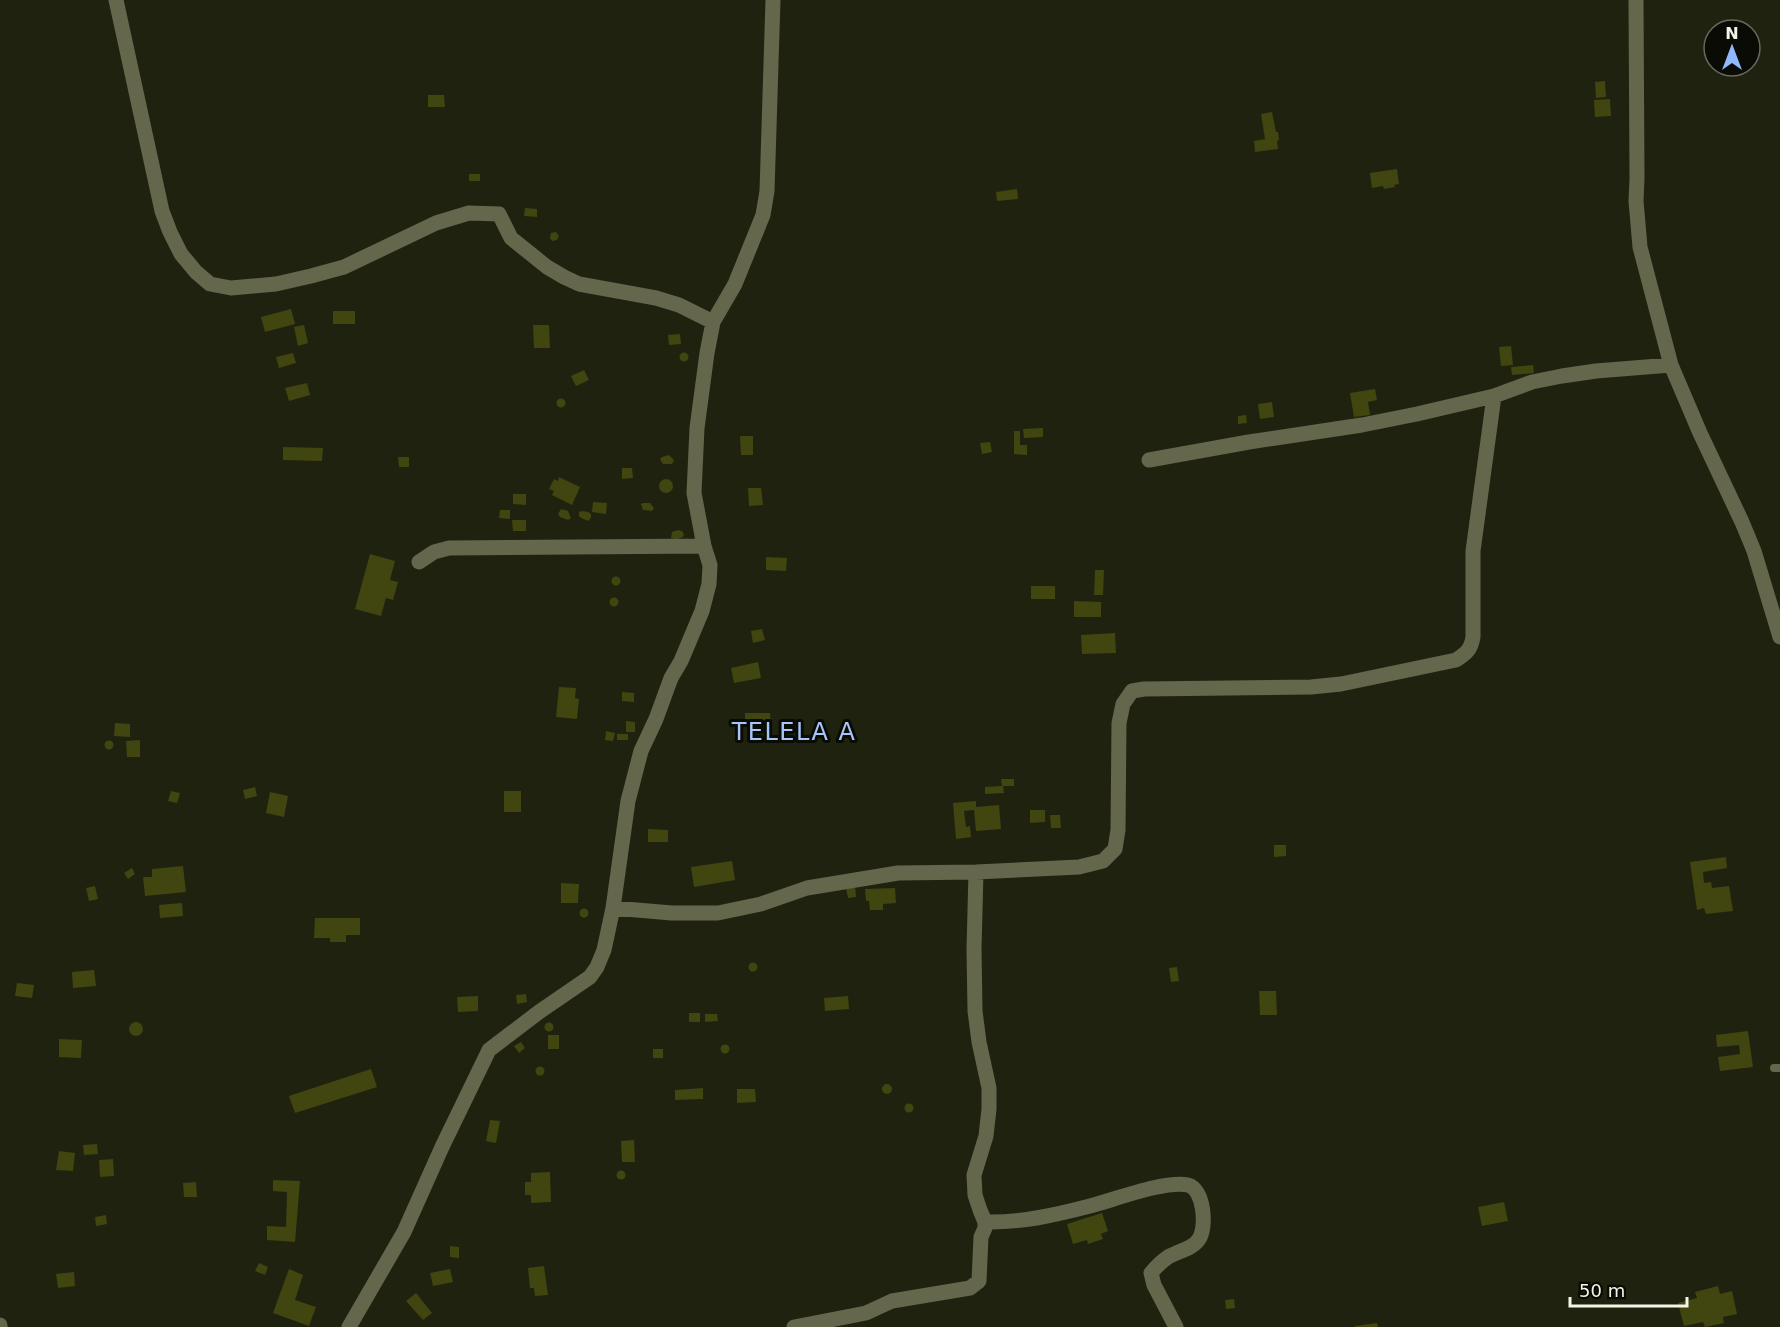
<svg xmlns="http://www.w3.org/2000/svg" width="1780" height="1327" font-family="'DejaVu Sans',sans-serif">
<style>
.building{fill:#41450f}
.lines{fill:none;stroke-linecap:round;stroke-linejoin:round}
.service{stroke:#64674c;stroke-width:8}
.minor{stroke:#64674c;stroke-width:15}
.tertiary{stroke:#64674c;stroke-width:15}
.labels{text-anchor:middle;stroke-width:6;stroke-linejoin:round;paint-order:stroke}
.quarter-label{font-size:24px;letter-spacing:1.5px;fill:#a8c5f9;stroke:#0a0b04}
</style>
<rect width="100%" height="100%" fill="#202210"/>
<path class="building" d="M1605,81L1606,97L1596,98L1595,82Z
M428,95H444L445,107H428Z
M1610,99L1611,116L1595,117L1594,100Z
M1272,112L1276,132H1278L1279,140L1277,141L1278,149L1255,152L1254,141L1265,139L1261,114Z
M1397,169L1399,184L1394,185L1395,187L1384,189L1383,186L1372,188L1370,173Z
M469,174H480V181H469Z
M1017,189L1018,199L997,201L996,192Z
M525,208L537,209V217L524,216Z
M556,232L559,236L557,240L552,241L550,238L551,233Z
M291,309L295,324L265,332L261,317Z
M333,311H355V324H333Z
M304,325L308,343L298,346L294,327Z
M533,325H549L550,348H534Z
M680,334L681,344L669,345L668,335Z
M1511,346L1513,365L1501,366L1499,347Z
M679.5 357a4.5 4.5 0 1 1 9 0a4.5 4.5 0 1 1-9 0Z
M293,353L296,363L279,368L276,357Z
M1533,365L1534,373L1512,375L1511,367Z
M584,370L589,380L576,386L571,376Z
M307,383L310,395L289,401L285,388Z
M1375,389L1377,400L1368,402L1370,415L1354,417L1350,393Z
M556.5 403a4.5 4.5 0 1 1 9 0a4.5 4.5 0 1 1-9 0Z
M1272,402L1274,417L1260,419L1258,404Z
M1246,415L1247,423L1238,424V416Z
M1043,428V437L1024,438L1023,429Z
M1014,431H1020V445H1027V455L1014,454Z
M740,436H753V455H741Z
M990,442L992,452L982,454L980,443Z
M283,447L323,448L322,461L283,460Z
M669,455L674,460L672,464H663L660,459L662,457Z
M398,457H409V467H399Z
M622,468H632L633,478L622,479Z
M559,477L580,487L572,505L552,495L554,491L549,489L554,479L558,481Z
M659 486a7 7 0 1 1 14 0a7 7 0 1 1-14 0Z
M748,488H761L763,505L749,506Z
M513,494H526V505L513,504Z
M593,502L607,503L606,514L592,512Z
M643,503H650L654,508L652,511L643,510L641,504Z
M561,509L568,511L571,518L568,520L560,517L558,514Z
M500,510H510V519L499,518Z
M582,511L588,512L591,514V518L588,521L581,518L579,516V512Z
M512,520H526V531H513Z
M678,530L682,531L684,534L683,537L677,539L671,538L672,532Z
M370,554L395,561L390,580L398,582L393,600L386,598L381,616L355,609Z
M766,557L787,558L786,571L766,570Z
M1095,570H1104L1103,595H1094Z
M611.5 581a4.5 4.5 0 1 1 9 0a4.5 4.5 0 1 1-9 0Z
M1031,586H1055V599H1031Z
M609.5 602a4.5 4.5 0 1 1 9 0a4.5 4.5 0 1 1-9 0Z
M1074,601L1101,602V617H1074Z
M762,629L765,640L753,643L751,631Z
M1115,633L1116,653L1082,654L1081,635Z
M758,662L761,678L734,683L731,668Z
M559,687L576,688L575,698L579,699L577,719L556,717Z
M622,692L634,693V702L622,701Z
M745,713H770L771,725L745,726Z
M626,721L635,722V732H626Z
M115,723L130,724V737L114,736Z
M606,731L615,733L613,741L605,740Z
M617,734H628V740H617Z
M140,740V757H127L126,741Z
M104.5 745a4.5 4.5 0 1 1 9 0a4.5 4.5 0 1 1-9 0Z
M1001,779H1014V786H1003L1004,793L985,794V787L1002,786Z
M255,787L257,796L245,799L243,790Z
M171,791L180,793L177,803L168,801Z
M504,791H521V812H504Z
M270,792L288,796L284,817L266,813Z
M976,801V807L999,805L1001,829L976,831L974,810L964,811L966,827L970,826L971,837L956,839L953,803Z
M1030,810H1045V822L1030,823Z
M1050,815H1060L1061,828H1051Z
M648,829L668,830V842H648Z
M1274,845H1286V856L1274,857Z
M1726,857L1727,868L1703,872L1704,883L1711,882L1712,888L1729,886L1733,911L1706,914L1704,908L1697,910L1690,862Z
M732,861L735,880L694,887L691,867Z
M183,866L186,892L145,896L143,877H152V869Z
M132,868L135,874L128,879L124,873Z
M561,883L579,884L578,903H561Z
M95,886L98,899L89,901L86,888Z
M855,886L856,897L848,898L846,888Z
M895,888L896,903L883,904V910H870L869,901H866L865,889Z
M182,903L183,916L160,918L159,905Z
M579.5 913a4.5 4.5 0 1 1 9 0a4.5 4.5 0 1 1-9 0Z
M315,918H360V935H346V942H330V938H314Z
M748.5 967a4.5 4.5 0 1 1 9 0a4.5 4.5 0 1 1-9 0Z
M1177,967L1179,981L1171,982L1169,968Z
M94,970L96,986L73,988L72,972Z
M17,983L34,985L32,998L15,996Z
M1259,991H1276L1277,1015H1260Z
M526,994L527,1002L517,1004L516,995Z
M478,996V1011L458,1012L457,997Z
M848,996L849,1009L825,1011L824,998Z
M689,1013H700V1022H689Z
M705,1014H717L718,1021L705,1022Z
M129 1029a7 7 0 1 1 14 0a7 7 0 1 1-14 0Z
M544.5 1027a4.5 4.5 0 1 1 9 0a4.5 4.5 0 1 1-9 0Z
M1748,1031L1753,1067L1720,1071L1718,1057L1740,1054L1739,1045L1717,1047L1716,1035Z
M548,1035H559V1049H548Z
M59,1039L82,1040L81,1058L59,1057Z
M521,1042L525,1048L519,1053L514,1046Z
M720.5 1049a4.5 4.5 0 1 1 9 0a4.5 4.5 0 1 1-9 0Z
M653,1049H663V1058H653Z
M535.5 1071a4.5 4.5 0 1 1 9 0a4.5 4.5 0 1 1-9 0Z
M371,1069L377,1087L295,1113L289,1096Z
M882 1089a5 5 0 1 1 10 0a5 5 0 1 1-10 0Z
M703,1088V1099L675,1100V1090Z
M737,1089H755L756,1102L737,1103Z
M904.5 1108a4.5 4.5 0 1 1 9 0a4.5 4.5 0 1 1-9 0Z
M490,1120L500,1121L496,1143L486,1141Z
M634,1140L635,1162H622L621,1141Z
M97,1144L98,1154L84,1155L83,1145Z
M59,1151L75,1153L73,1171L56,1170Z
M113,1159L114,1176L100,1177L99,1160Z
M616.5 1175a4.5 4.5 0 1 1 9 0a4.5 4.5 0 1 1-9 0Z
M550,1172L551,1202L531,1203V1195H525V1182H531V1173Z
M273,1180L300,1181L295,1242L267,1240V1226L286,1227L287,1192L273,1191Z
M196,1182L197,1197H184L183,1183Z
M1504,1202L1508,1221L1482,1226L1478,1207Z
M1102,1213L1108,1231L1101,1234L1103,1239L1088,1244L1087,1240L1073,1244L1067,1224Z
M106,1215L107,1224L96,1226L95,1217Z
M450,1246L459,1247V1258L450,1257Z
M259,1263L268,1267L265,1275L255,1271Z
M544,1266L548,1295L535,1296L534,1288H530L528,1268Z
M289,1269L303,1275L295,1300L316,1307L309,1326L273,1313Z
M450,1269L453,1282L433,1286L430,1273Z
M74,1272L75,1286L58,1288L56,1274Z
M1718,1286L1720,1294L1732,1291L1737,1314L1723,1317L1724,1323L1705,1327L1703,1322L1684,1326L1678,1303L1697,1298L1695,1292Z
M416,1293L432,1313L423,1320L406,1301Z
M1234,1299L1235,1308L1226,1309L1225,1300Z
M1377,1323L1378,1327H1355V1326Z"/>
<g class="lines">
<path class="service" d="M1774,1068H1780"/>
<path class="minor" d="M116,0L162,211L170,232L181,254L196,272L210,284L231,288L276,284L311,276L344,267L436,223L469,213L499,214L511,238L547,267L564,277L579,284L656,298L679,305L713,322
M1636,0L1637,178L1636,201L1640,247L1671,365L1700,433L1742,522L1754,551L1780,637
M1149,460L1249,442L1362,425L1417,414L1494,396L1532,382L1562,376L1596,371L1671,365
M419,562L434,552L449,548L704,546
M613,908L672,913H718L761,904L807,888L898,873L976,872L1079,867L1103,861L1115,849L1118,830L1119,723L1123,704L1132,691L1144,689L1311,687L1341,684L1456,660C1467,653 1471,649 1473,637V551L1494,396
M985,1222C1021,1223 1055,1215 1090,1206C1114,1200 1165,1180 1188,1185C1204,1189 1207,1227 1199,1239C1193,1249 1178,1251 1168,1257C1162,1261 1156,1267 1151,1273L1154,1285L1176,1327
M349,1327L404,1232L442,1147L489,1050L539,1012L590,977L597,967L604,950L613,908L628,801L641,751L656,719L671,678L681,661L702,611L709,584L710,565L704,546L694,493L697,428L707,353L713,322L735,284L763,215L767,191L773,0
M794,1327L866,1313L892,1301L970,1288L979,1281L981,1237L985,1228V1222L980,1210L975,1195L974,1175L986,1136L989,1109V1088L979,1042L975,1011L974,949L976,872"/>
<path class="tertiary" d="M0,1325V1327"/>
</g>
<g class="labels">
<g class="quarter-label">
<text x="794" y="740">TELELA A</text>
</g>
</g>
<g transform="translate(1732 48)"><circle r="28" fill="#0a0b04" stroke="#676960" stroke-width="1.5"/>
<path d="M0-4.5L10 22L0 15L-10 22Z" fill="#91b8fd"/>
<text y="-9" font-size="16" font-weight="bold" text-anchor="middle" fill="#f3f5e9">N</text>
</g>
<path d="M1570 1297v9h117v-9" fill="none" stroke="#f3f5e9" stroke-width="3"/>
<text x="1579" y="1297" font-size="18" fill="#f3f5e9" stroke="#0a0b04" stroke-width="4.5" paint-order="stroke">50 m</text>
</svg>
